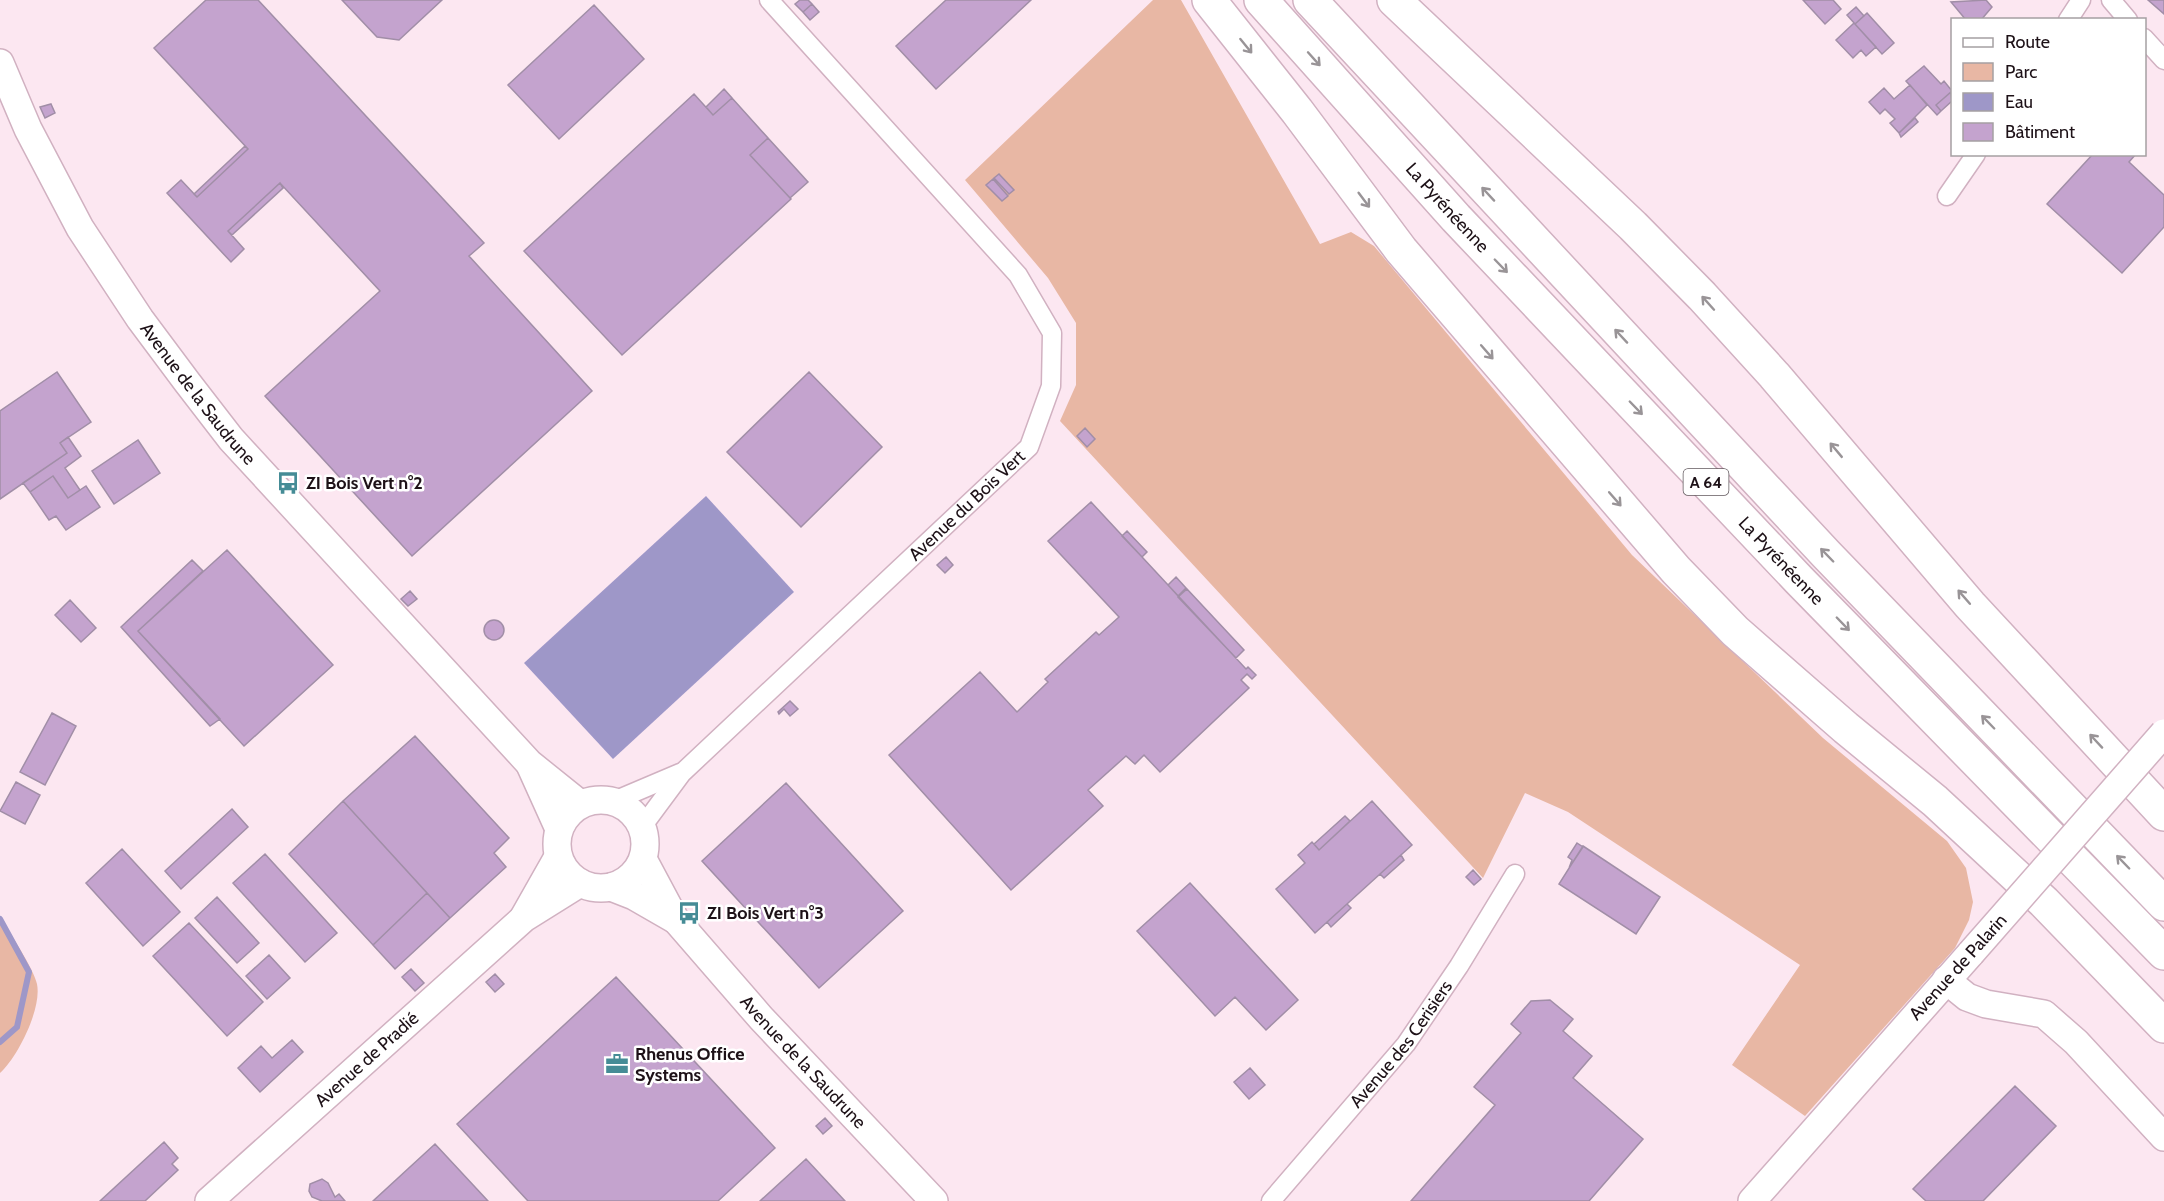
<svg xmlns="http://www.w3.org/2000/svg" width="2164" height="1201" font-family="Cabin,sans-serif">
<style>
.green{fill:#e8b7a4}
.water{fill:#9e97c8}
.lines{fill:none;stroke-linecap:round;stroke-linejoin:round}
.stream{stroke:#9e97c8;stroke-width:6}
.building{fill:#c4a3ce;stroke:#a18ea7;stroke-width:1.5}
.street-casing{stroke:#d1b1c1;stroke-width:21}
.secondary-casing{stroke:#d1b1c1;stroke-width:30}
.highway-casing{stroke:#d1b1c1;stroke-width:36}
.street{stroke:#fff;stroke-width:18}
.secondary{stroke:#fff;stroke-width:27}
.highway{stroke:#fff;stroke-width:33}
.secondary-bridge-casing{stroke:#d1b1c1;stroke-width:30;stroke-linecap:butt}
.secondary-bridge{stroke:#fff;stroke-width:27}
.oneway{stroke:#999497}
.labels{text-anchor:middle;stroke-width:5;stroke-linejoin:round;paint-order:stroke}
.shield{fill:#fff;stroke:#61585d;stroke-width:1.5}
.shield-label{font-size:16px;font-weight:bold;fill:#1d1117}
.street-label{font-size:18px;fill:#1d1117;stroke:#fff}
.poi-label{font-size:18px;font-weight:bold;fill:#1d1117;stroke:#fff;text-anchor:start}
</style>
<rect width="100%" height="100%" fill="#fce7f1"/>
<path class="green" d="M1153,0H1181L1320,244L1351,232L1374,246L1632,555L1823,738L1947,841L1966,868L1973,902L1969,920L1955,948L1805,1116L1732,1065L1800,965L1568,812L1525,793L1483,878L1060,421L1076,385V323L1048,278L965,180Z
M0,918C9,931 34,969 37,984C42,1008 18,1057 0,1073Z"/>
<path class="water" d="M706,496L794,592L613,759L524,663Z"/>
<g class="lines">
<path class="stream" d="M0,919L29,972L17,1027L0,1042"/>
</g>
<path class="building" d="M206,0H258L484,243L469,256L592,391L412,556L265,396L380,291L280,183L228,231L244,249L231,262L167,193L181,180L197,197L248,149L154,48Z
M342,0H442L399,40L377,37Z
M800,0H808L812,4L803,12L795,4Z
M946,0H1031L936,89L896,46Z
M1803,0H1833L1841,9L1825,24Z
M1986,0L1992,7L1981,20H1966L1951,2Z
M2148,0H2164V14Z
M812,4L819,12L810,20L803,12Z
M594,5L644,59L559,139L508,85Z
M1856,7L1864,16L1855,24L1847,15Z
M1867,13L1894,43L1882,54L1855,24Z
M1854,23L1876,47L1866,56L1861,50L1853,58L1836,40Z
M1924,66L1941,84L1944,81L1952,91L1936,105L1941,111L1937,115L1906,81Z
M1910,85L1927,105L1899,133L1890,123L1895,119L1885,109L1880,114L1869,102L1884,88L1894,99Z
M724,89L732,98L713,115L706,107Z
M1951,92L1952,101L1941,111L1936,105Z
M694,94L713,115L732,98L768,138L750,155L791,199L622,355L524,251Z
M51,104L55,113L45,118L40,107Z
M1915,118L1918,122L1901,137L1899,133Z
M768,138L808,182L790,198L750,155Z
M245,146L248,149L197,197L194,194Z
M2093,154H2136L2129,162L2164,195V227L2122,273L2047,204Z
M999,174L1014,190L1009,194L994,178Z
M993,179L1008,196L1002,201L986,185Z
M280,183L283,188L232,235L228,231Z
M57,372L91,422L60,443L67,453L0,499V411Z
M809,372L882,447L801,527L727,452Z
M1085,428L1095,439L1087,447L1077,436Z
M68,437L81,456L65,468L80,490L68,498L53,476L30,492L23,483L67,453L60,443Z
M138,440L160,473L114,504L92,471Z
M53,476L68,498L86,486L100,507L66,530L56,516L49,520L30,492Z
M1091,502L1246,669L1248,667L1256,675L1252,679L1247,674L1241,680L1249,688L1160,772L1144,755L1135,764L1126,756L1088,790L1103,806L1011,890L889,755L980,672L1017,712L1048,682L1045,679L1096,632L1099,635L1119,617L1048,541Z
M1127,531L1147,552L1142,557L1122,536Z
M227,550L333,665L244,746L138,631Z
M946,557L953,565L945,573L937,565Z
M192,560L203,571L138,631L220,719L210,726L121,627Z
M1176,577L1186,588L1178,596L1168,585Z
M1187,589L1244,650L1236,658L1178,597Z
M410,591L417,599L408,606L401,599Z
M70,600L96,628L81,642L55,615Z
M484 630a10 10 0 1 1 20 0a10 10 0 1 1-20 0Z
M790,701L798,709L790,716L784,709L779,714L778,712Z
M52,713L76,726L45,785L20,772Z
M415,736L509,838L494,853L506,867L450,918L343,801Z
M16,782L40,795L25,824L0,811Z
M786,783L903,911L819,988L702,861Z
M343,801L427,893L373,945L289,854Z
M1372,801L1412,845L1315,933L1276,889L1305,863L1298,855L1312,842L1319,850Z
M232,809L248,827L181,889L165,871Z
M1345,816L1350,821L1319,850L1314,844Z
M1577,843L1583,847L1569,868L1572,860L1568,857Z
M1583,846L1660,897L1636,934L1559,884Z
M122,849L180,912L143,946L86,883Z
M265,854L337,933L305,962L233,883Z
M1401,855L1404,860L1384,878L1380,874Z
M1473,870L1481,879L1474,885L1466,877Z
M1190,883L1298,1000L1266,1030L1235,997L1215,1016L1137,931Z
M427,893L450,918L395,969L373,945Z
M217,897L259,943L237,963L195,918Z
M1347,904L1351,908L1331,927L1327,922Z
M189,923L263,1002L227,1036L153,956Z
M269,955L290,978L267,999L246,976Z
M411,969L424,983L415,991L402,977Z
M495,974L504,984L495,992L486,982Z
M616,977L775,1148L718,1201H528L457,1124Z
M1550,1000L1573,1019L1563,1031L1592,1056L1573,1078L1643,1139L1589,1201H1411L1495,1105L1474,1087L1521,1033L1511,1024L1531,1001Z
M292,1040L303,1052L260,1092L238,1068L261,1046L272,1058Z
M1250,1068L1265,1085L1249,1099L1234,1082Z
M2015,1086L2056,1126L1983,1201H1926L1913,1189Z
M825,1118L832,1126L823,1134L816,1126Z
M164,1142L178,1158L172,1164L178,1170L145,1201H100Z
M435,1144L488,1201H373Z
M806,1159L845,1201H760Z
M322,1179L328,1183L335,1197L339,1194L345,1201H322L312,1197L309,1191L310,1184Z"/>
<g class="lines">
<g class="street-casing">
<g id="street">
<path d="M2111,0L2128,20"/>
<path d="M2068,20L2081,0"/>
<path d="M2144,38L2164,60"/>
<path d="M1947,196L1976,154"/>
<path d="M614,801L680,773"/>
<path id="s1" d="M642,827L682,773L1029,447L1051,386L1052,333L1018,275L769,0"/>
<path id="s2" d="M1271,1201L1406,1044L1459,966L1515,874"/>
</g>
</g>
<g class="secondary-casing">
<g id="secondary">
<path id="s3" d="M0,63L28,129L80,228L140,319L187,382L231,439L529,763L580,804"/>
<path d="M531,767L559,829"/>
<circle cx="601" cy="844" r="44"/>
<path id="s4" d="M643,859L675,919L761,1018L934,1201"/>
<path d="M611,887L634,896L674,919"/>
<path d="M524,917L558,857"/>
<path d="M1946,980L1967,997L1986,1004L2044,1014L2076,1042L2164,1137"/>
<path id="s5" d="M209,1201L524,918L580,883"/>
<path d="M1752,1201L1971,953"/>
</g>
</g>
<g class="highway-casing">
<g id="highway">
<path d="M1209,0L1297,111L1401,250L1676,570L1735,631L1846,728L1935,801L2044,902L2164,1026"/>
<path id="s6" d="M1261,0L1456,218L1799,580L2164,953"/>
<path d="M1310,0L1826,554L2164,904"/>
<path d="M1394,0L1633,226L1702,296L1774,375L1970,605L2164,814"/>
</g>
</g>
<use href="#street" class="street"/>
<use href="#secondary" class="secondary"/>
<use href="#highway" class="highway"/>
<g class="secondary-bridge-casing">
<path id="secondary-bridge" d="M1971,953L2164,733"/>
</g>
<use href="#secondary-bridge" class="secondary-bridge"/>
</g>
<defs><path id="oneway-shaft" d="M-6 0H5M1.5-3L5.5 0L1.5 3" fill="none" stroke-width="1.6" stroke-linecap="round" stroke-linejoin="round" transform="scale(1.5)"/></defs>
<g class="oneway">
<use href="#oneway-shaft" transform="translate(1246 46) rotate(51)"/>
<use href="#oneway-shaft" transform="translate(1314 59) rotate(48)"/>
<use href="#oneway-shaft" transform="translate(1488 194) rotate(-133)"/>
<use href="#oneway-shaft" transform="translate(1364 200) rotate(53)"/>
<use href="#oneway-shaft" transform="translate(1501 266) rotate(46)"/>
<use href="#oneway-shaft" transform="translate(1708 303) rotate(-132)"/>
<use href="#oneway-shaft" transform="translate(1621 336) rotate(-133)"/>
<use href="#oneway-shaft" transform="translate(1487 352) rotate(49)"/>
<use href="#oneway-shaft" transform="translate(1636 408) rotate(46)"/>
<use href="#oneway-shaft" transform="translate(1836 450) rotate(-130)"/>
<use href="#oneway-shaft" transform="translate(1615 499) rotate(49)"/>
<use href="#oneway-shaft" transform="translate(1827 555) rotate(-134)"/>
<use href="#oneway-shaft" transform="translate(1964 597) rotate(-131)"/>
<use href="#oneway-shaft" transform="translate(1843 624) rotate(46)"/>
<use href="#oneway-shaft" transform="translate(1988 722) rotate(-134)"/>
<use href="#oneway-shaft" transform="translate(2096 741) rotate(-133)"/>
<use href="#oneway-shaft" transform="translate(2123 862) rotate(-134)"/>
</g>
<defs>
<g id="bus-bare" transform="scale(1.8)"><path d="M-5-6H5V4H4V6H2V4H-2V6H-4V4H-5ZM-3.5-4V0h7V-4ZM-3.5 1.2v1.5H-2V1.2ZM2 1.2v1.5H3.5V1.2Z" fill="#458c96" stroke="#fff" stroke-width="2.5" paint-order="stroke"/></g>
<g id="office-bare" transform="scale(1.8)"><path d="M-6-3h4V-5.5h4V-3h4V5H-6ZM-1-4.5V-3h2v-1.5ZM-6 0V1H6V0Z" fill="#458c96" stroke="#fff" stroke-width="2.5" paint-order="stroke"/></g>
</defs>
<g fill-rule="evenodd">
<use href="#bus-bare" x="288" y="483"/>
<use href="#bus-bare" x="689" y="913"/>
<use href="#office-bare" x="617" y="1064"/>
</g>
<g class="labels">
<rect class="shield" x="1683.5" y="469" width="45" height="26" rx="4.5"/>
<g class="shield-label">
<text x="1706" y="488">A 64</text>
</g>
<g class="street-label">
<text dy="6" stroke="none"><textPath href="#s6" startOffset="279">La Pyrénéenne</textPath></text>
<text dy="6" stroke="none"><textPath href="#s3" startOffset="387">Avenue de la Saudrune</textPath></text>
<text dy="6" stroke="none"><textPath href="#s1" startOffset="458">Avenue du Bois Vert</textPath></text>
<text dy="6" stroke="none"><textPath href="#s6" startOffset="765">La Pyrénéenne</textPath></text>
<text transform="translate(1958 967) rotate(-48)" y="6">Avenue de Palarin</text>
<text dy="6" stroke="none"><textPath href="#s2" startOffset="204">Avenue des Cerisiers</textPath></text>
<text dy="6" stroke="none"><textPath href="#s5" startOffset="212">Avenue de Pradié</textPath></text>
<text dy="6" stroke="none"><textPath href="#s4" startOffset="260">Avenue de la Saudrune</textPath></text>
</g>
<g class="poi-label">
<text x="306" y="489">ZI Bois Vert n°2</text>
<text x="707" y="919">ZI Bois Vert n°3</text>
<text x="635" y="1060">Rhenus Office<tspan x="635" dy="21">Systems</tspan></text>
</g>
</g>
<rect x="1951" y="18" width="195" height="138" fill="#ffffff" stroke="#a5a0a2" stroke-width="1.5"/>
<rect x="1963" y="38" width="30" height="9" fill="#ffffff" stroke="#a5a0a2" stroke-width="1.5"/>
<text x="2005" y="48" font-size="18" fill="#1d1117">Route</text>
<rect x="1963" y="63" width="30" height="18" fill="#e8b7a4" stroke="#a5a0a2" stroke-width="1.5"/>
<text x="2005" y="78" font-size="18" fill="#1d1117">Parc</text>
<rect x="1963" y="93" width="30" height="18" fill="#9e97c8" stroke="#a5a0a2" stroke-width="1.5"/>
<text x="2005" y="108" font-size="18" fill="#1d1117">Eau</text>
<rect x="1963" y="123" width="30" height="18" fill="#c4a3ce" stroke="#a5a0a2" stroke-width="1.5"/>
<text x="2005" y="138" font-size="18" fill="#1d1117">Bâtiment</text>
</svg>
